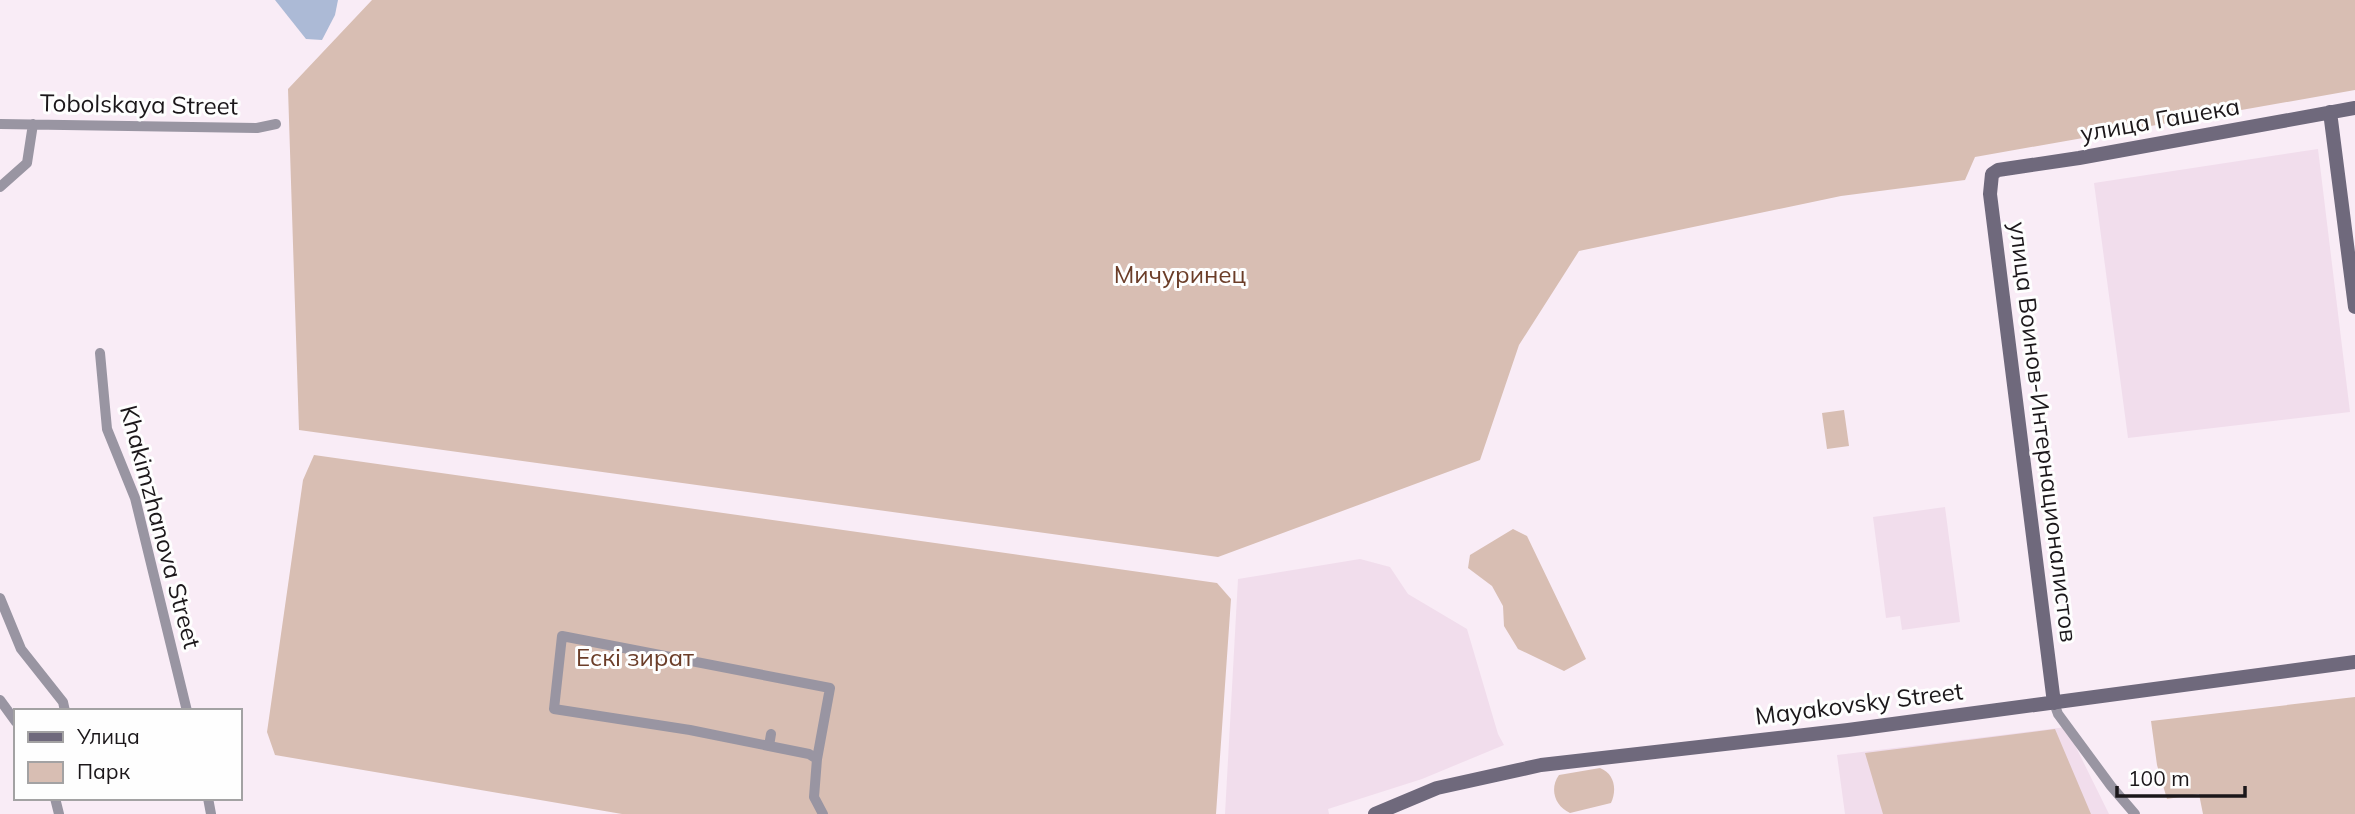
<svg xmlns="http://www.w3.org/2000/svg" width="2355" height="814" font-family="Mulish,sans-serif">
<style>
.built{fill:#f1ddec}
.green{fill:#d8beb3}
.water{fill:#acbad6}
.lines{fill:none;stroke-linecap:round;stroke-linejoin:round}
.street{stroke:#9995a2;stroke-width:10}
.secondary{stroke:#6f697c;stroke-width:14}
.labels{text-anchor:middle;stroke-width:6;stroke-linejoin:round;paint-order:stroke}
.street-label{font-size:24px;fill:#1b171a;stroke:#fefefe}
.park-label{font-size:24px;fill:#6b3d28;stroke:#fefefe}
</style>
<rect width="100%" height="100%" fill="#f9ecf6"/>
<path class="built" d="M2318,149L2350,412L2128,438L2094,183Z
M1945,507L1960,622L1902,630L1900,616L1886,618L1873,517Z
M1360,559L1390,567L1408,594L1467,629L1498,734L1504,745L1422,779L1328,809L1329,814H1225L1238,579Z
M2066,727L2109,814H1845L1837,755Z"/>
<path class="green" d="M372,0H2355V90L1975,157L1965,180L1841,196L1579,251L1519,345L1480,460L1218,557L299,430L288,89Z
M1844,410L1849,446L1827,449L1822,413Z
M314,455L1217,583L1231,599L1216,814H622L275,755L267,732L303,480Z
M1513,529L1527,536L1586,659L1564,671L1518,649L1504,626L1503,606L1492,586L1468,568L1470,555Z
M2355,697V814H2203L2199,794L2167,799L2157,765L2151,721Z
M2055,729L2091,814H1883L1865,753Z
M1600,768C1615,774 1617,790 1611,803L1570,813C1555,806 1549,789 1559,775Z"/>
<path class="water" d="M275,0H338L335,15L322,40L306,39Z"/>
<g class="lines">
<path class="street" d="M0,124L257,128L276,124
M0,187L27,163L33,124
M100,353L107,429L135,498L187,711
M0,598L21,649L63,702L65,711
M0,700L16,722
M2054,703L2058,714L2111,786L2135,814
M771,734L769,746L809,754L817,759L814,797L823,814
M769,746L690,730L554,709L562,636L830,688L817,759
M55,798L59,814
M208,798L211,814"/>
<path class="secondary" d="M2330,112L2355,307
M2054,703L1990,194L1992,174L1998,170L2079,158L2355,108
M1375,814L1437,788L1541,765L1848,730L2355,662"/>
</g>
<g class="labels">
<g class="street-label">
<text transform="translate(139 105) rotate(1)" y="8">Tobolskaya Street</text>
<text transform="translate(2160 120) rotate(-10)" y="8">улица Гашека</text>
<text transform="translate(2043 432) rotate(83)" y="8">улица Воинов-Интернационалистов</text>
<text transform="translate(160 527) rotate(75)" y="8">Khakimzhanova Street</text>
<text transform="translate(1859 704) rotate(-7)" y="8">Mayakovsky Street</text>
</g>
<g class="park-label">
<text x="1180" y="283">Мичуринец</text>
<text x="635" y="666">Ескі зират</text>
</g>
</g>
<rect x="14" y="709" width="228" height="91" fill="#fefefe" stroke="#a3a2a3" stroke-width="2"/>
<rect x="28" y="732" width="35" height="10" fill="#6f697c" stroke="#a3a2a3" stroke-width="2"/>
<text x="77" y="744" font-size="21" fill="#1b171a">Улица</text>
<rect x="28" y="762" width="35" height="21" fill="#d8beb3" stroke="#a3a2a3" stroke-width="2"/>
<text x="77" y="779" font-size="21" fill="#1b171a">Парк</text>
<path d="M2117 786v10h128v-10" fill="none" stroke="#1b171a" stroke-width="3.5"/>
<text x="2128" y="786" font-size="21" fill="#1b171a" stroke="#fefefe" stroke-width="5" paint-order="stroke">100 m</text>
</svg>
